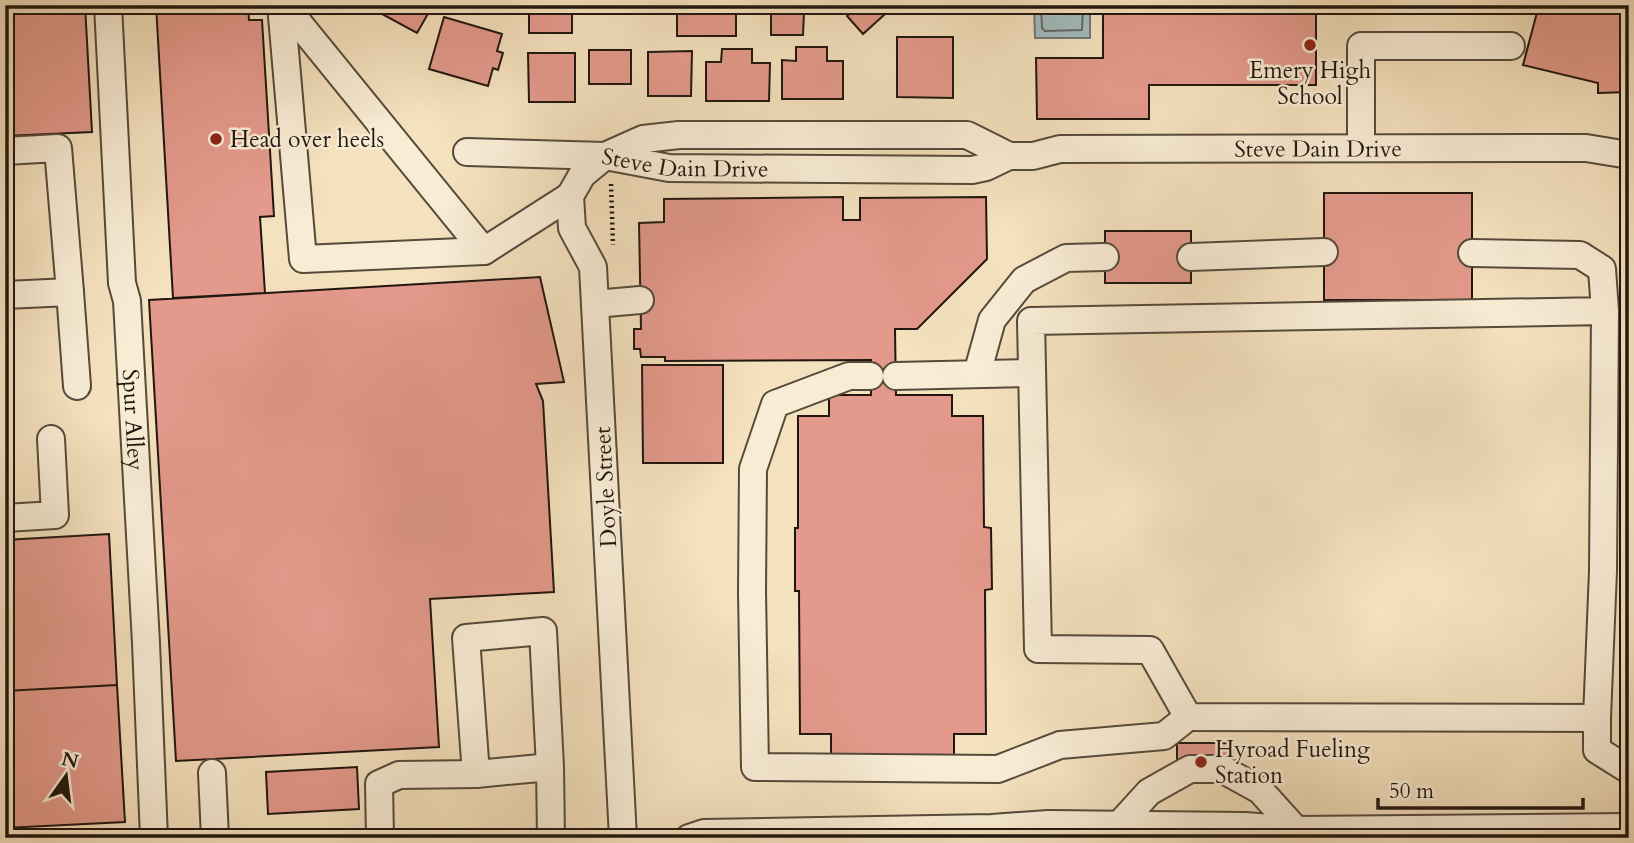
<svg xmlns="http://www.w3.org/2000/svg" width="1634" height="843" font-family="Cardo,serif">
<style>
.water{fill:#a2babd;stroke:#6e7977;stroke-width:2}
.lines{fill:none;stroke-linecap:round;stroke-linejoin:round}
.shore{stroke:#626866;stroke-width:2}
.building{fill:#e3998b;stroke:#21170f;stroke-width:2}
.minor-casing{stroke:#564a3b;stroke-width:30}
.path{stroke:#21170f;stroke-width:4.5;stroke-dasharray:2 3.5;stroke-linecap:butt}
.minor{stroke:#f8ecd5;stroke-width:26}
.poi-dot{fill:#8f2418;stroke:#f8ecd5;stroke-width:2.5}
.labels{text-anchor:middle;stroke-width:5;stroke-linejoin:round;paint-order:stroke}
.poi-label{font-size:23px;fill:#21170f;stroke:#f8ecd5;text-anchor:start}
.street-label{font-size:23px;fill:#21170f;stroke:#f8ecd5}
</style>
<rect width="100%" height="100%" fill="#f4e1be"/>
<filter id="stains"><feTurbulence type="fractalNoise" baseFrequency=".00286" numOctaves="4"/><feColorMatrix values="0 0 0 0 .2 0 0 0 0 .09 0 0 0 0 .02 0 0 0 .5 -.17"/></filter>
<radialGradient id="worn" r=".72"><stop offset=".6" stop-color="#630" stop-opacity="0"/><stop offset="1" stop-color="#630" stop-opacity=".3"/></radialGradient>
<path class="water" d="M1034,5H1090V38H1035Z"/>
<g class="lines">
<path class="shore" d="M1041,5L1042,28L1045,31L1082,30L1083,5"/>
</g>
<path class="building" d="M5,5H85L92,132L5,136Z
M156,5H248L249,20H262L274,216L260,217L265,293L173,298Z
M371,5H416L429,12L417,33L369,7Z
M859,5H895L863,34L847,16Z
M922,5H979V11H922Z
M1103,5H1316V85H1149V119H1037L1036,58H1103Z
M1539,5H1629V92L1598,93V83L1523,65Z
M677,9H736V36H677Z
M771,11L804,12L803,35H771Z
M529,12H572V33H529Z
M444,17L502,34L497,51L503,53L498,70L493,68L488,86L429,69Z
M897,37H953V98L897,97Z
M796,47H827V61H843V99H782V60L796,61Z
M722,49H752V63H770L769,101H706V62H721Z
M589,50H631V84H589Z
M692,51L691,96H648V52Z
M528,53H575V102H529Z
M1324,193H1472V300H1324Z
M843,197V220H860V198L986,197L987,259L917,329H895L896,395H952V416H983L984,527L991,528L992,589L985,590L986,734H954V756L831,757V734H800L799,591H795V528H798V416H829V395H871V360L665,361V357H641L640,349H634V329H641L639,223L664,222V199Z
M1105,231H1191V283H1105Z
M540,277L564,382L536,384L543,401L554,592L430,599L439,747L176,761L149,300Z
M642,365H723V463H643Z
M109,534L117,685L5,691V540Z
M117,685L125,822L5,828V691Z
M1177,743H1233V771H1177Z
M357,767L359,809L268,814L266,772Z"/>
<g class="lines">
<g class="minor-casing">
<g id="minor">
<path id="s1" d="M108,5L122,283L127,301L146,643L154,838"/>
<path d="M281,5L303,259L484,251L570,196"/>
<path d="M284,5L484,251"/>
<path d="M1361,148V46H1511"/>
<path d="M5,151L58,148L70,292"/>
<path id="s2" d="M467,152L605,156L669,168L972,170L986,167L1009,156H1033L1060,149L1586,148L1629,155"/>
<path d="M1472,253L1580,255L1602,269L1605,311L1603,571L1597,718L1188,717L1150,650L1038,649L1031,321L1605,311"/>
<path d="M1191,257L1324,252"/>
<path d="M5,295L70,292L77,386"/>
<path d="M595,304L640,300"/>
<path d="M977,374L992,320L1024,280L1066,258L1105,257"/>
<path d="M870,376H849L775,404L753,469L752,592L755,767L998,769L1060,745L1164,736L1188,717"/>
<path d="M896,376L1031,373"/>
<path d="M5,518L55,515L51,439"/>
<path d="M1597,718V750L1629,770"/>
<path d="M550,767L476,774L466,638L543,631L550,767L551,838"/>
<path d="M212,773L215,838"/>
<path d="M1119,825L1149,792L1190,769H1222L1260,790L1296,830"/>
<path d="M380,838L379,784L399,775L476,774"/>
<path d="M623,838L593,267L572,228L570,196L582,175L605,156L643,139L679,135H967L1009,156"/>
<path d="M689,838L704,833L992,828L1048,824L1245,826L1296,830L1629,827"/>
</g>
</g>
<path class="path" d="M611,184L613,245"/>
<use href="#minor" class="minor"/>
</g>
<g class="poi-dot">
<circle cx="1310" cy="45" r="7"/>
<circle cx="216" cy="139" r="7"/>
<circle cx="1201" cy="762" r="7"/>
</g>
<g class="labels">
<g class="poi-label">
<text x="1310" y="78" text-anchor="middle">Emery High<tspan x="1310" dy="26">School</tspan></text>
<text x="230" y="147">Head over heels</text>
<text x="1215" y="757">Hyroad Fueling<tspan x="1215" dy="26">Station</tspan></text>
</g>
<g class="street-label">
<text dy="8" stroke="none"><textPath href="#s2" startOffset="856">Steve Dain Drive</textPath></text>
<text dy="8" stroke="none"><textPath href="#s2" startOffset="219">Steve Dain Drive</textPath></text>
<text dy="8" stroke="none"><textPath href="#s1" startOffset="416">Spur Alley</textPath></text>
<text transform="translate(605 487) rotate(-93)" y="8">Doyle Street</text>
</g>
</g>
<rect width="1634" height="843" fill="none" stroke="#f4e1be" stroke-width="28"/>
<rect x="7" y="7" width="1620" height="829" fill="none" stroke="#21170f" stroke-width="3.5"/>
<rect x="14" y="14" width="1606" height="815" fill="none" stroke="#21170f" stroke-width="2"/>
<g transform="translate(66 776) rotate(14)" stroke="#f8ecd5" stroke-width="5" paint-order="stroke">
<path d="M0-5L12 26L0 18L-12 26Z" fill="#21170f"/>
<text y="-10" font-size="19" font-weight="bold" text-anchor="middle" fill="#21170f">N</text>
</g>
<path d="M1378 798v10h205v-10" fill="none" stroke="#21170f" stroke-width="3.5"/>
<text x="1389" y="798" font-size="21" fill="#21170f" stroke="#f8ecd5" stroke-width="5" paint-order="stroke">50 m</text>
<rect width="100%" height="100%" filter="url(#stains)"/>
<rect width="100%" height="100%" fill="url(#worn)"/>
</svg>
